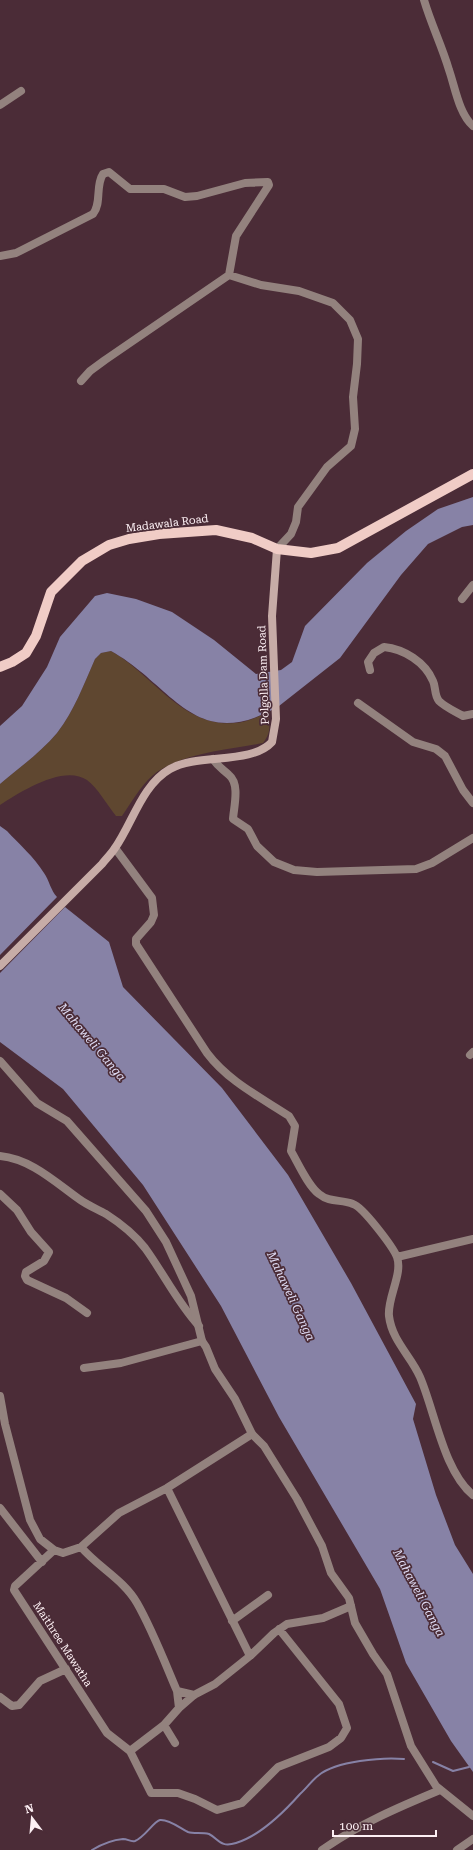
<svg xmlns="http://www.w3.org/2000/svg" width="473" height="1850" font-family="'Roboto Serif',serif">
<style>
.green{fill:#5f4730}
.water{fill:#8782a6}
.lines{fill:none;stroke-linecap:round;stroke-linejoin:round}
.stream{stroke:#8782a6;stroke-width:2}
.minor{stroke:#93827e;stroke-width:8}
.tertiary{stroke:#93827e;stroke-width:8}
.secondary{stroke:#c7aca7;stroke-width:8}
.primary{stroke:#f0ccc6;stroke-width:10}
.labels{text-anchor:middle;stroke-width:3.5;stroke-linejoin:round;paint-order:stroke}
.street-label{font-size:11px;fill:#fdf0f4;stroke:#4b2c37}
.water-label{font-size:12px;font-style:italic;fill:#e0ddf6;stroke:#4b2c37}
</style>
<rect width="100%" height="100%" fill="#4b2c37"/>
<path class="green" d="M111,651C152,674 183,728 235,723C246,723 258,716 268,713C270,726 271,733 263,743C229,750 178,753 152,776C140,787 131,803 122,816H116C107,805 98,788 87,780C64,764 20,792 0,805V784C19,768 41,752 57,733C74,711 84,684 95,659L101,653Z"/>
<path class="water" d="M473,497V525L462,527L428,544L401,575L340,658L279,706C195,755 174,686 111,651L101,653L95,659C84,684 74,711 57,733C41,752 19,768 0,784V726L22,706L47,667L60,637L95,596L107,593L136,599L172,612L214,640L256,674L281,670L292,662L305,626L367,563L406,531L438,509Z
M0,826L7,831C19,844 34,857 44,873C49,880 51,891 57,897L0,955Z
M65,907L109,942L123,987L222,1088L288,1175L351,1283L416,1404L413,1419L436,1495L455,1545L473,1574V1772L451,1741L406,1663L380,1589L279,1417L221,1306L143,1185L63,1089L0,1042V973Z"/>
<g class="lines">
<path class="stream" d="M433,1762L453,1771L469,1767
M92,1850C102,1844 112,1840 123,1839C128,1839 130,1842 135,1841C145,1837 154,1821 160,1820C169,1819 180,1828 188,1832C194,1834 202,1832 209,1834C219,1839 220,1848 236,1843C259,1836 284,1812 300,1794C307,1788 312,1780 319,1775C336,1761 383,1757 404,1759"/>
<path class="minor" d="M424,0C431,24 442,46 449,70C455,87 459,114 473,126
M0,105L21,91
M0,256L16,253L93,214C102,203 95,186 103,174L109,172L130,189H164L185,197L197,196L245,183L268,182L269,185L236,236L229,275L105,360L90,371L81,381
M229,275L261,285L299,291L333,303L350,320L358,339L357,364L353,397L355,429L351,446L327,467L298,507L296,522L291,534L277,549
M462,599L473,585
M370,670L368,662L374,653L384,647C404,649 425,662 433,681C436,687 434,695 439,701C445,707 456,712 463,716L473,714
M358,703L413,742L436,749L445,756L463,790L473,803
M115,848L152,898L154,915L151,922L136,939V944L207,1053C228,1081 260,1097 289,1116L295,1126L291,1151C298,1163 308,1186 319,1194C330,1203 341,1199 353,1204C363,1207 393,1247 397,1257C403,1274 387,1298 389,1316C392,1341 411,1356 420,1377C435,1412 444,1472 473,1495
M470,1055L473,1052
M0,1156C31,1159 55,1182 79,1199C87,1205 97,1209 106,1214C120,1223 135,1235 145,1248C164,1274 177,1302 199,1326
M0,1194L17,1210L31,1232L49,1252L44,1261L26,1272L25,1276L27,1280L66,1298L87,1313
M397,1257L473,1239
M84,1368L121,1363L202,1341
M0,1396L5,1424L30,1520L40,1539L54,1550L63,1553L81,1547L119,1513L167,1488L252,1434
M167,1488L250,1656
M0,1508L42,1562
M81,1547C98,1567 124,1580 137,1603C152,1629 165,1663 177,1691L194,1695
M54,1550L15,1586L14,1590L107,1733L130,1751
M232,1621L268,1595
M279,1629L339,1704L347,1728L341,1738L329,1747L278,1767L242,1803L217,1810L195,1799L178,1793H151L130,1751L164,1725L179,1708L194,1695L215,1684L250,1656L274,1633L287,1624L323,1618L351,1606
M177,1691L179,1708
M0,1697L12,1706L19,1705L40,1681L66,1669
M164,1725L175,1743
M322,1850C359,1824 399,1807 440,1790
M457,1850L473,1839"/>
<path class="tertiary" d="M213,759C218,767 223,769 229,775C240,784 234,806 233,819L248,829L257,846L274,862L294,870L317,872L416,869L432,863L473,838
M0,1061L37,1103L67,1121L146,1211L166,1242L191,1296L202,1341L206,1347L215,1369L235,1399L252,1434L264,1446L297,1499L322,1546L331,1573L349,1598L355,1623L373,1654L387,1674L411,1746L436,1786L473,1816"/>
<path class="secondary" d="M0,966L102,864C106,859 111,854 115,848C133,822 142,785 170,769C198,753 251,765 272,742L276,719L272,616L277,549"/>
<path class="primary" d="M0,667L12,662L26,653L36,636L51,592L82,561L109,545L129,539L159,534L216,530L252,538L277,549L311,553L338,548L473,474"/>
</g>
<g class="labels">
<g class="street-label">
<text transform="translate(167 523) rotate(-7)" y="4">Madawala Road</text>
<text transform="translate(263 675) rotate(-92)" y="4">Polgolla Dam Road</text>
<text transform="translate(63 1644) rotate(57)" y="4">Maithree Mawatha</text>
</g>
<g class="water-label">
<text transform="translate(92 1042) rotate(50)" y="4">Mahaweli Ganga</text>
<text transform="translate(291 1296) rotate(65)" y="4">Mahaweli Ganga</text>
<text transform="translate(419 1593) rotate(62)" y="4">Mahaweli Ganga</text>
</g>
</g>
<g transform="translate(32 1818) rotate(344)" stroke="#4b2c37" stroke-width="3" paint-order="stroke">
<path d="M0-3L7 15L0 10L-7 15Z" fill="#fdf0f4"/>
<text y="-6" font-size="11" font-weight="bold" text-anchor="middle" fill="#fdf0f4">N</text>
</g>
<path d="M333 1830v6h103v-6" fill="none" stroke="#fdf0f4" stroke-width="2"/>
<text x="339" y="1830" font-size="12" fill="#fdf0f4" stroke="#4b2c37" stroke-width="3" paint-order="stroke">100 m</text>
</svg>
